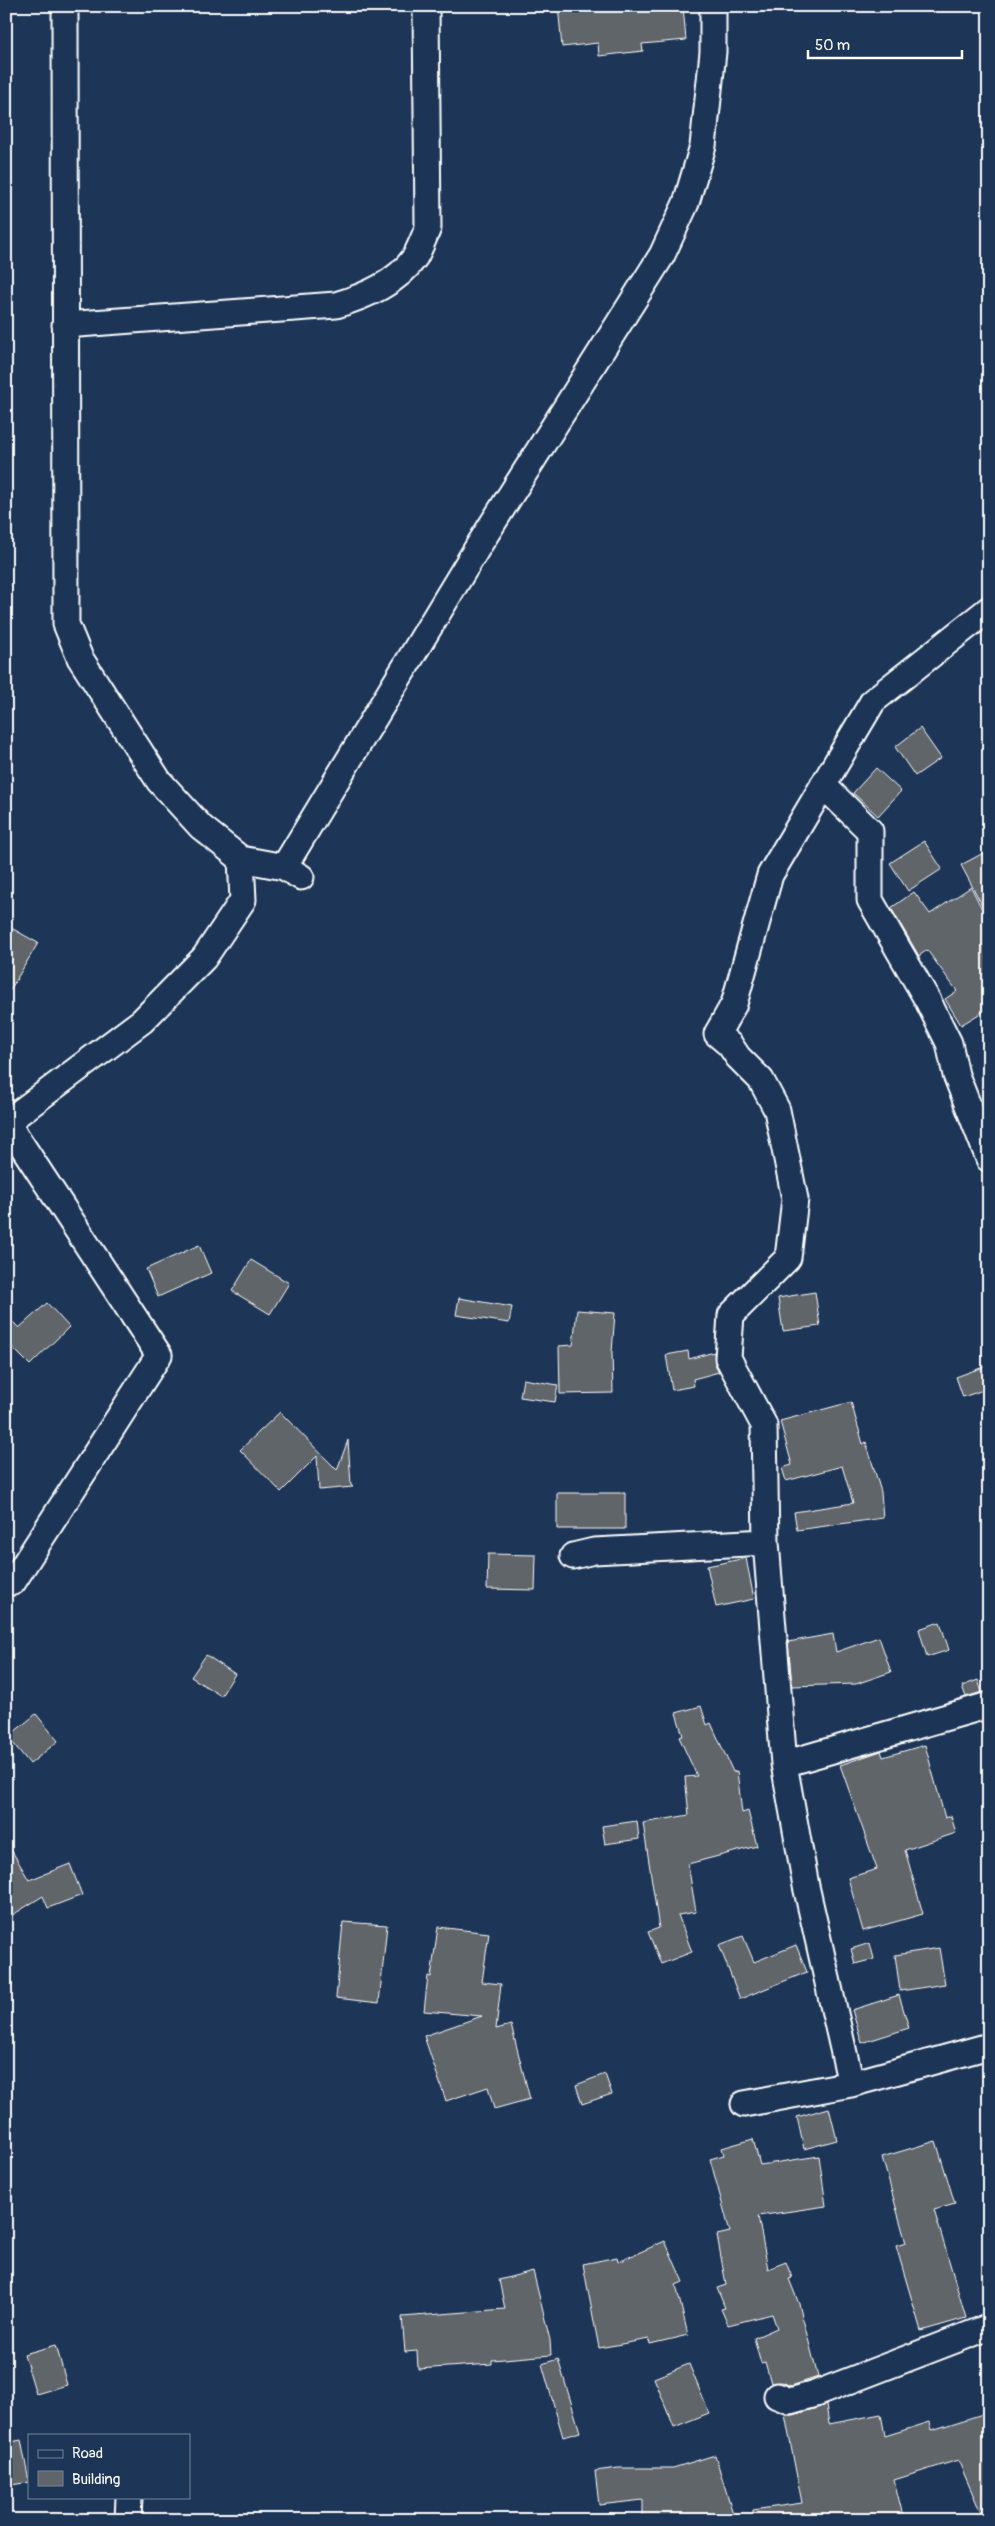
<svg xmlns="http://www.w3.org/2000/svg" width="995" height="2526" font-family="Pangolin,sans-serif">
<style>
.building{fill:#60656b;stroke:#fff}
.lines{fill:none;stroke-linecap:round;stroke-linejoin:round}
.street-casing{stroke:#fff;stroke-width:29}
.street{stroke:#1d3557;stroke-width:25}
</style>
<rect width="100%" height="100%" fill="#1d3557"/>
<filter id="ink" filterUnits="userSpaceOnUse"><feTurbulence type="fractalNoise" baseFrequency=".02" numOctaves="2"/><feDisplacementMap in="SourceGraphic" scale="10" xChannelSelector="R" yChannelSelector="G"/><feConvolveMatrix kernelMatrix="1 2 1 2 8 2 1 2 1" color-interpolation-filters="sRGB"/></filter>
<g filter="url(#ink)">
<path class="building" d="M558,6H683L686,40L642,44L643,51L599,56L598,43L562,47Z
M920,728L941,758L915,776L895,747Z
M876,768L901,791L878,816L853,793Z
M924,841L942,869L908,891L890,863Z
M989,850V918L961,865Z
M971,887L989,923V1008L961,1025L945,999L957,991L927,950L919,956L891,908L914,892L930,914Z
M6,925L38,943L6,997Z
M199,1245L211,1273L158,1297L146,1269Z
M251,1260L289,1283L270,1314L232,1291Z
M815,1292L820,1326L783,1331L778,1298Z
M459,1298L512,1307L509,1323L456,1315Z
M47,1303L69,1327L30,1365L6,1341V1315L19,1328Z
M577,1310L615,1313L612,1352L613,1393L560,1394L559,1346L573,1345Z
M688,1351L689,1359L714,1352L715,1364L719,1372L693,1379L694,1386L672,1390L666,1355Z
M989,1365V1388L963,1397L956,1377Z
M523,1379L558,1385L555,1402L520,1397Z
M851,1402L863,1444L866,1442L881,1492L883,1518L797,1530L794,1512L853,1503L842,1466L786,1481L782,1468L792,1465L780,1421Z
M280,1412L337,1470L348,1440L351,1485L353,1487L319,1490L317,1456L281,1492L240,1450Z
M557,1493H625V1529H557Z
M488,1554L536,1555L535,1590L487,1589Z
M746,1558L754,1599L716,1607L707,1566Z
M940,1622L949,1650L927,1657L919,1629Z
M833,1634L836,1652L879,1637L891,1672L856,1684L792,1686L788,1642Z
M206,1655L235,1674L221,1696L191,1677Z
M978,1680L982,1692L966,1697L962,1686Z
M701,1706L707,1725L711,1723L733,1772L737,1771L742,1813L748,1811L757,1846L688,1864L696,1912L678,1915L692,1952L661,1964L648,1932L659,1928L643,1823L689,1815L685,1777L697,1776L679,1737L683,1736L676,1713Z
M36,1714L58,1741L30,1764L8,1737Z
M925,1745L945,1818L951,1816L956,1833L905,1850L923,1914L863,1931L848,1878L877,1869L840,1765L881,1751L883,1757Z
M637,1821L639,1839L605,1844L602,1826Z
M6,1841L29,1880L70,1864L82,1895L48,1908L43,1896L6,1919Z
M343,1922L387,1925L379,2003L336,1998Z
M438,1927L489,1933L482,1982L501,1984L496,2029L511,2025L530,2099L494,2109L488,2087L446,2101L424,2036L482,2016L424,2011L428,1976L431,1977Z
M743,1936L754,1962L796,1945L807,1972L740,1999L719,1945Z
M870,1943L874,1959L855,1964L851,1949Z
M939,1948L945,1984L900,1991L895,1955Z
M899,1995L909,2028L862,2043L852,2010Z
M605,2074L612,2094L582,2104L576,2085Z
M829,2108L837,2140L804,2149L797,2117Z
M753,2139L760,2165L819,2156L826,2206L758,2216L768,2269L786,2262L792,2278L789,2279L799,2304L818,2377L791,2386L782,2382L771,2383L765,2362L761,2363L754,2338L777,2328L772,2314L728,2325L721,2309L725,2308L717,2288L726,2285L717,2235L730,2232L710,2159L724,2155L722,2148Z
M936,2141L955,2204L934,2210L966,2318L921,2331L896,2246L906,2243L882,2157Z
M665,2241L683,2282L676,2285L688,2335L650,2344L649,2339L599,2348L583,2264L617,2257L618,2262Z
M533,2271L550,2340L551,2355L492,2360V2364L418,2369L417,2351L405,2352L402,2317L505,2309L499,2280Z
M56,2345L67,2385L36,2394L24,2354Z
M558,2359L580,2432L563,2437L542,2364Z
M689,2364L709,2413L674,2427L654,2378Z
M826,2405L829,2424L881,2414L885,2436L930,2422L932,2430L989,2412V2520H984L958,2460L894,2480L904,2520H753V2510L802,2503L785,2415H794Z
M21,2440L29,2482L6,2486V2443Z
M715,2455L735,2520H643V2500L599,2505L595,2471L618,2468H673Z"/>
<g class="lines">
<g class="street-casing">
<path id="street" d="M65,6L66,624L80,658L159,781L201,827L241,859L284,867L301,877
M65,325L336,305C366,296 397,283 415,257C420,248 424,237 428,228L426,6
M823,785L870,831V900L928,1001L949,1043L956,1075L989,1159
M284,867L479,545L662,255L686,203L703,146L713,52V6
M6,1121L159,1355L13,1582L6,1579
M7,1122L142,1021L204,958L243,900L241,859
M573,1556L594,1551L766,1542
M784,1764L989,1705
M851,2084L806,1886L784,1764L766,1542L764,1425L728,1358L731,1315L788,1258L795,1199L777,1110L761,1080L738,1057L730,1045L717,1034L734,1004L770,875L873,701L989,609
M744,2104L851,2084L989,2046
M777,2396L790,2401L815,2394L989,2327
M128,2520L129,2497"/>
</g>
<use href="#street" class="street"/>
</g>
</g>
<rect width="995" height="2526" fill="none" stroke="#1d3557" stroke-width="25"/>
<rect x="12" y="12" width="970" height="2501" fill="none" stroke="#fff" stroke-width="2" filter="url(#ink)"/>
<rect x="28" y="2434" width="162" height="65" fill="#1d3557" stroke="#77869a"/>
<rect x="38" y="2450" width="25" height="8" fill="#1d3557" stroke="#77869a"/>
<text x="72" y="2458" font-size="15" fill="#ffffff">Road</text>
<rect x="38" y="2471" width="25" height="15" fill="#60656b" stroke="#77869a"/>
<text x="72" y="2484" font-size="15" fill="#ffffff">Building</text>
<path d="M808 50v8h154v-8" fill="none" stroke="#ffffff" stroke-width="2.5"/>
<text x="815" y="50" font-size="15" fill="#ffffff" stroke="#1d3557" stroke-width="4" paint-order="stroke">50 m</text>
</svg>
